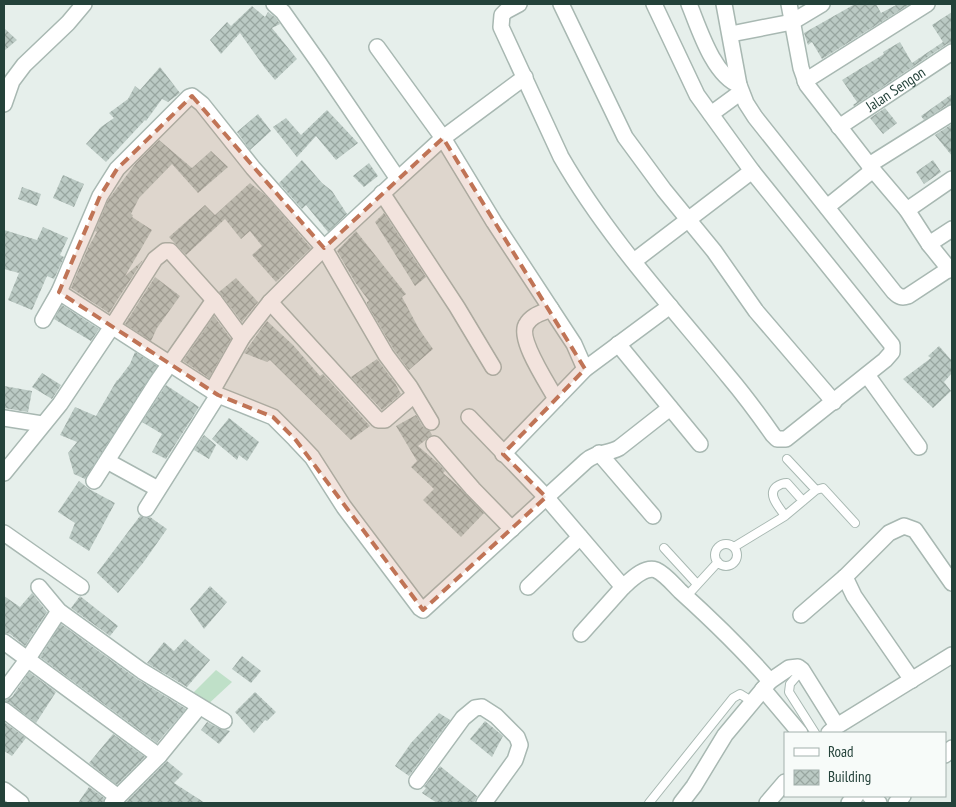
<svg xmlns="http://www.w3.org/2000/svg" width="956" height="807" font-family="'PT Sans Narrow',sans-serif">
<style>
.park{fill:#bfe0c8}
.building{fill:url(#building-cross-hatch)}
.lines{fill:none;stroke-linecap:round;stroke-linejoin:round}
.service-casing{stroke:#a8b8b2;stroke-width:10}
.minor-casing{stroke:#a8b8b2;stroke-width:18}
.service{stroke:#fff;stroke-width:8}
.minor{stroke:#fff;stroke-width:15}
.marked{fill:#c07456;fill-opacity:0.2;stroke:#c07456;stroke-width:4;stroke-dasharray:10 6;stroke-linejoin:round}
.labels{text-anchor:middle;stroke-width:4;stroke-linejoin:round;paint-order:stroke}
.street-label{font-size:15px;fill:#24423a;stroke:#f7fbf9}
</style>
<defs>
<pattern id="building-cross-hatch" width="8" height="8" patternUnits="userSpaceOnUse" patternTransform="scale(1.25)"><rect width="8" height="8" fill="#bbcac4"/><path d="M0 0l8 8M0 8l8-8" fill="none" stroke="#98a6a0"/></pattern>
</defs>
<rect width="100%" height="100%" fill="#e6efeb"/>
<path class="park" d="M216,670L232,682L204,708L191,695Z"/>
<path class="building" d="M855,4H876L881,13L898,4H910L822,59L812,42L808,45L804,33Z
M252,6L265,17L268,12L276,18L280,24L272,28L297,59L275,80L265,68L240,33L221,54L210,40L227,22L231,26Z
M952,12V43L947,44L854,106L853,105L857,102L842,80L884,54L883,52L900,42L912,63L943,42L932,25Z
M4,28L17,40L4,51Z
M160,67L180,93L168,102L162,99L146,121L145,120L106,162L86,144L101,127L114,118L109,113L128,99L135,86L140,90Z
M952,94V104L947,105L924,120L921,116Z
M885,108L897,123L883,134L870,118Z
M327,110L358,143L336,160L316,136L297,157L273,127L286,118L301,135Z
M258,114L271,131L250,150L237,132Z
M952,124V156L935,135Z
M159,140L192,168L211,151L228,167L198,193L172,164L139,198L131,214L133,215L132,217L152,230L125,276L143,260L109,313L71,288L89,246L97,232L95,231L108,200L136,163Z
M302,160L322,183L332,191L347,214L328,232L306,205L302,209L279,183Z
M933,160L941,172L924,184L916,172Z
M369,163L378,176L364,187L353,176Z
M63,175L84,184L74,207L53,198Z
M250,183L266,196L311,248L276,282L252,255L262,246L250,231L241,239L225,219L186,255L169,237L205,205L215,215Z
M22,187L41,194L37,206L18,199Z
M384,213L426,277L415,286L375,222Z
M43,227L68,238L60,255L64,257L54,279L47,276L32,310L8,300L19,273L4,269V230L37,240Z
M356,231L406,294L402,297L419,329L433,349L409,370L394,350L367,304V302L369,301L355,282L337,251Z
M155,277L180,296L157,328L151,341L125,324Z
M236,278L258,302L242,322L219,292Z
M62,305L99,329L91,341L54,319Z
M214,316L231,339L209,378L183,361Z
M267,321L293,345L320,376L323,374L370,426L351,440L270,360L267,362L244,353Z
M939,346L952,361V373L944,382L951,391L933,408L903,379L931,358L928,356Z
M135,352L157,366L85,479L74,474L68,453L77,442L60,435L75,407L96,416L117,380H118L130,364Z
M377,359L395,383L401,394L382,410L351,377Z
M42,373L61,385L52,399L32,387Z
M166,385L199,407L166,459L152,452L162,434L142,422Z
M4,386L32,391L28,412L4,408Z
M416,415L423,427L430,431L432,435L418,446L439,464L445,471L443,473L458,486L484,513L461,537L423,500L434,489L411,467L417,461L396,426Z
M229,418L259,442L247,461L239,455L237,460L212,439Z
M204,435L216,445L209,459L194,450Z
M79,481L89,489L115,503L89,551L69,538L75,523L58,512Z
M140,516L145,518L150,517L167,529L143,563L118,593L97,573Z
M210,586L227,602L204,629L190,609Z
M32,593L47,612L25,646L10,634L4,633V596L20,607Z
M80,596L118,626L110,636L71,608Z
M61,624L137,679L186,709L157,743L40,657Z
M185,639L210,660L187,687L147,663L164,642L174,651Z
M242,656L261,671L251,683L232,669Z
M29,672L56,692L36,723L10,703L4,701L12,697Z
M255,692L276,712L267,721L265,720L254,733L235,712Z
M439,713L450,720L409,776L395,766L411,743Z
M485,721L503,736L492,757L470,739Z
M4,722L26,738L12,756L4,751Z
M207,722L220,729L227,730L230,731L219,744L201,730Z
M113,734L145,757L117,785L89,763Z
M167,761L183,774L174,783L205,803H125Z
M440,766L477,796L474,803H437L422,793L426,788L424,787Z
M89,787L104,798L103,803H78Z"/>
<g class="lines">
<g class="service-casing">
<path id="service" d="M787,459L816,490
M785,516C780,508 767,495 776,487C780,484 783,483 787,483L803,501
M715 555a11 11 0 1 1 22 0a11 11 0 1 1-22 0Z
M734,547L785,516L816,490L823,488L855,523
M664,548L697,584
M686,597L718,562
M802,670L790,684L789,692L815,733
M649,803L733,698L740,694L753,702"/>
</g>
<g class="minor-casing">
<g id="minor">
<path d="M274,4L283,12L319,63L398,179"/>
<path d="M519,4L506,11L502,15L501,27L561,157C607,237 671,306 729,377C745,396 759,415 773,435L777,439H786L885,360L892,352V345L752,171L697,95L654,4"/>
<path d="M561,4L625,137L664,190L714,251L756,311L834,402"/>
<path d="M689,4C699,28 713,75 739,85"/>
<path d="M724,4L739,85L746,103L755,117L894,292C899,297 902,298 908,296L952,267"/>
<path d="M789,4L801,68L807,85L873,170L907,210L929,244L950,270"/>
<path d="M731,34L792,22L822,4"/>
<path d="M377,47L443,138L494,222L574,344L585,369"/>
<path d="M805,81L927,4"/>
<path d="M4,104L12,81L24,65L68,23L84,4"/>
<path d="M711,114L741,92"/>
<path id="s1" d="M839,127L952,52"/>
<path d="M869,165L952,113"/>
<path d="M382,193L457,307L493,367"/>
<path d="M827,207L873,170"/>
<path d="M907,210L952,179"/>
<path d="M929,244L952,229"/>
<path d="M634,261L752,171"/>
<path d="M59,292L212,391"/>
<path d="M270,302L378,420H385L414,395"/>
<path d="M551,309C542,313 531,315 526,325C518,340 548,384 556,399"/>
<path d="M43,320L59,292L100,196L117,169L189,97L192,96L202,104L253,168L324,248L386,355L410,387L431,422"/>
<path d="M618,344L700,444"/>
<path d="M867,375L919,447"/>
<path d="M218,395L273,417L295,439L312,457L344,507L420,608L423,610L586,461C596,452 608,454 619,448L670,408"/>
<path d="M469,417L546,497L623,587C631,580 644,566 656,570C665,574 673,584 680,591C711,619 742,649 770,681L789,668L798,667L802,670L837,726"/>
<path d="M4,418L42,424"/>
<path d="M434,444L473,489L512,529"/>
<path d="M599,453L653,516"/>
<path d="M503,454L585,369L670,306"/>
<path d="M107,461L158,489"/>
<path d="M4,473L60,404L113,325L155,259L165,251H170L214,300L242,338"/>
<path d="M94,481L157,382L214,300"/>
<path d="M146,509L218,395L212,391L242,338L270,302L324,248L398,179L443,138L525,77"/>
<path d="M4,533L81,587"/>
<path d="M845,577L854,596L912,680"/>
<path d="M39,587L59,611L142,671L224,721"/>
<path d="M528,587L580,537"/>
<path d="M801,615L845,577L889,533L904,526L915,530L952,583"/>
<path d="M581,634L623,587"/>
<path d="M4,642L159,756"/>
<path d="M763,689L800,733"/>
<path d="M4,691L27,660L59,611"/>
<path d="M4,710L118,797"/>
<path d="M829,733L837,726L952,655"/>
<path d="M945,755L952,748"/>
<path d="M417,781L463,718L475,708L482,707L496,716L517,737L520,745L515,760L484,803"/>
<path d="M4,790L21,803"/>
<path d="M870,796L879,803"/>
<path d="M112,803L159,756L199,707"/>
<path d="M681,803L694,786L725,735L770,681"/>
<path d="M767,803L785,782"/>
<path d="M849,803L856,796"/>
<path d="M896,803L903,796"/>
</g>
</g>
<use href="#service" class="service"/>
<use href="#minor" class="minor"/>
</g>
<path class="marked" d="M192,96L324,248L443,138L585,369L503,454L546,497L423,610L295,439L273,417L218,395L59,292L100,196L117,169Z"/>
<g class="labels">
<g class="street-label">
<text dy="5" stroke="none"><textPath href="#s1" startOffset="68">Jalan Sengon</textPath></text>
</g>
</g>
<rect width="956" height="807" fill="none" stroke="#24423a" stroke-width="10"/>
<rect x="784" y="732" width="162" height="65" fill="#f7fbf9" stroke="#a3b1ad"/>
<rect x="794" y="748" width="25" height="8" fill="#ffffff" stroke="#a3b1ad"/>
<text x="828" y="757" font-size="15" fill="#24423a">Road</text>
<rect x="794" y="770" width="25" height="15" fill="url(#building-cross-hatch)" stroke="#a3b1ad"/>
<text x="828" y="782" font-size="15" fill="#24423a">Building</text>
</svg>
